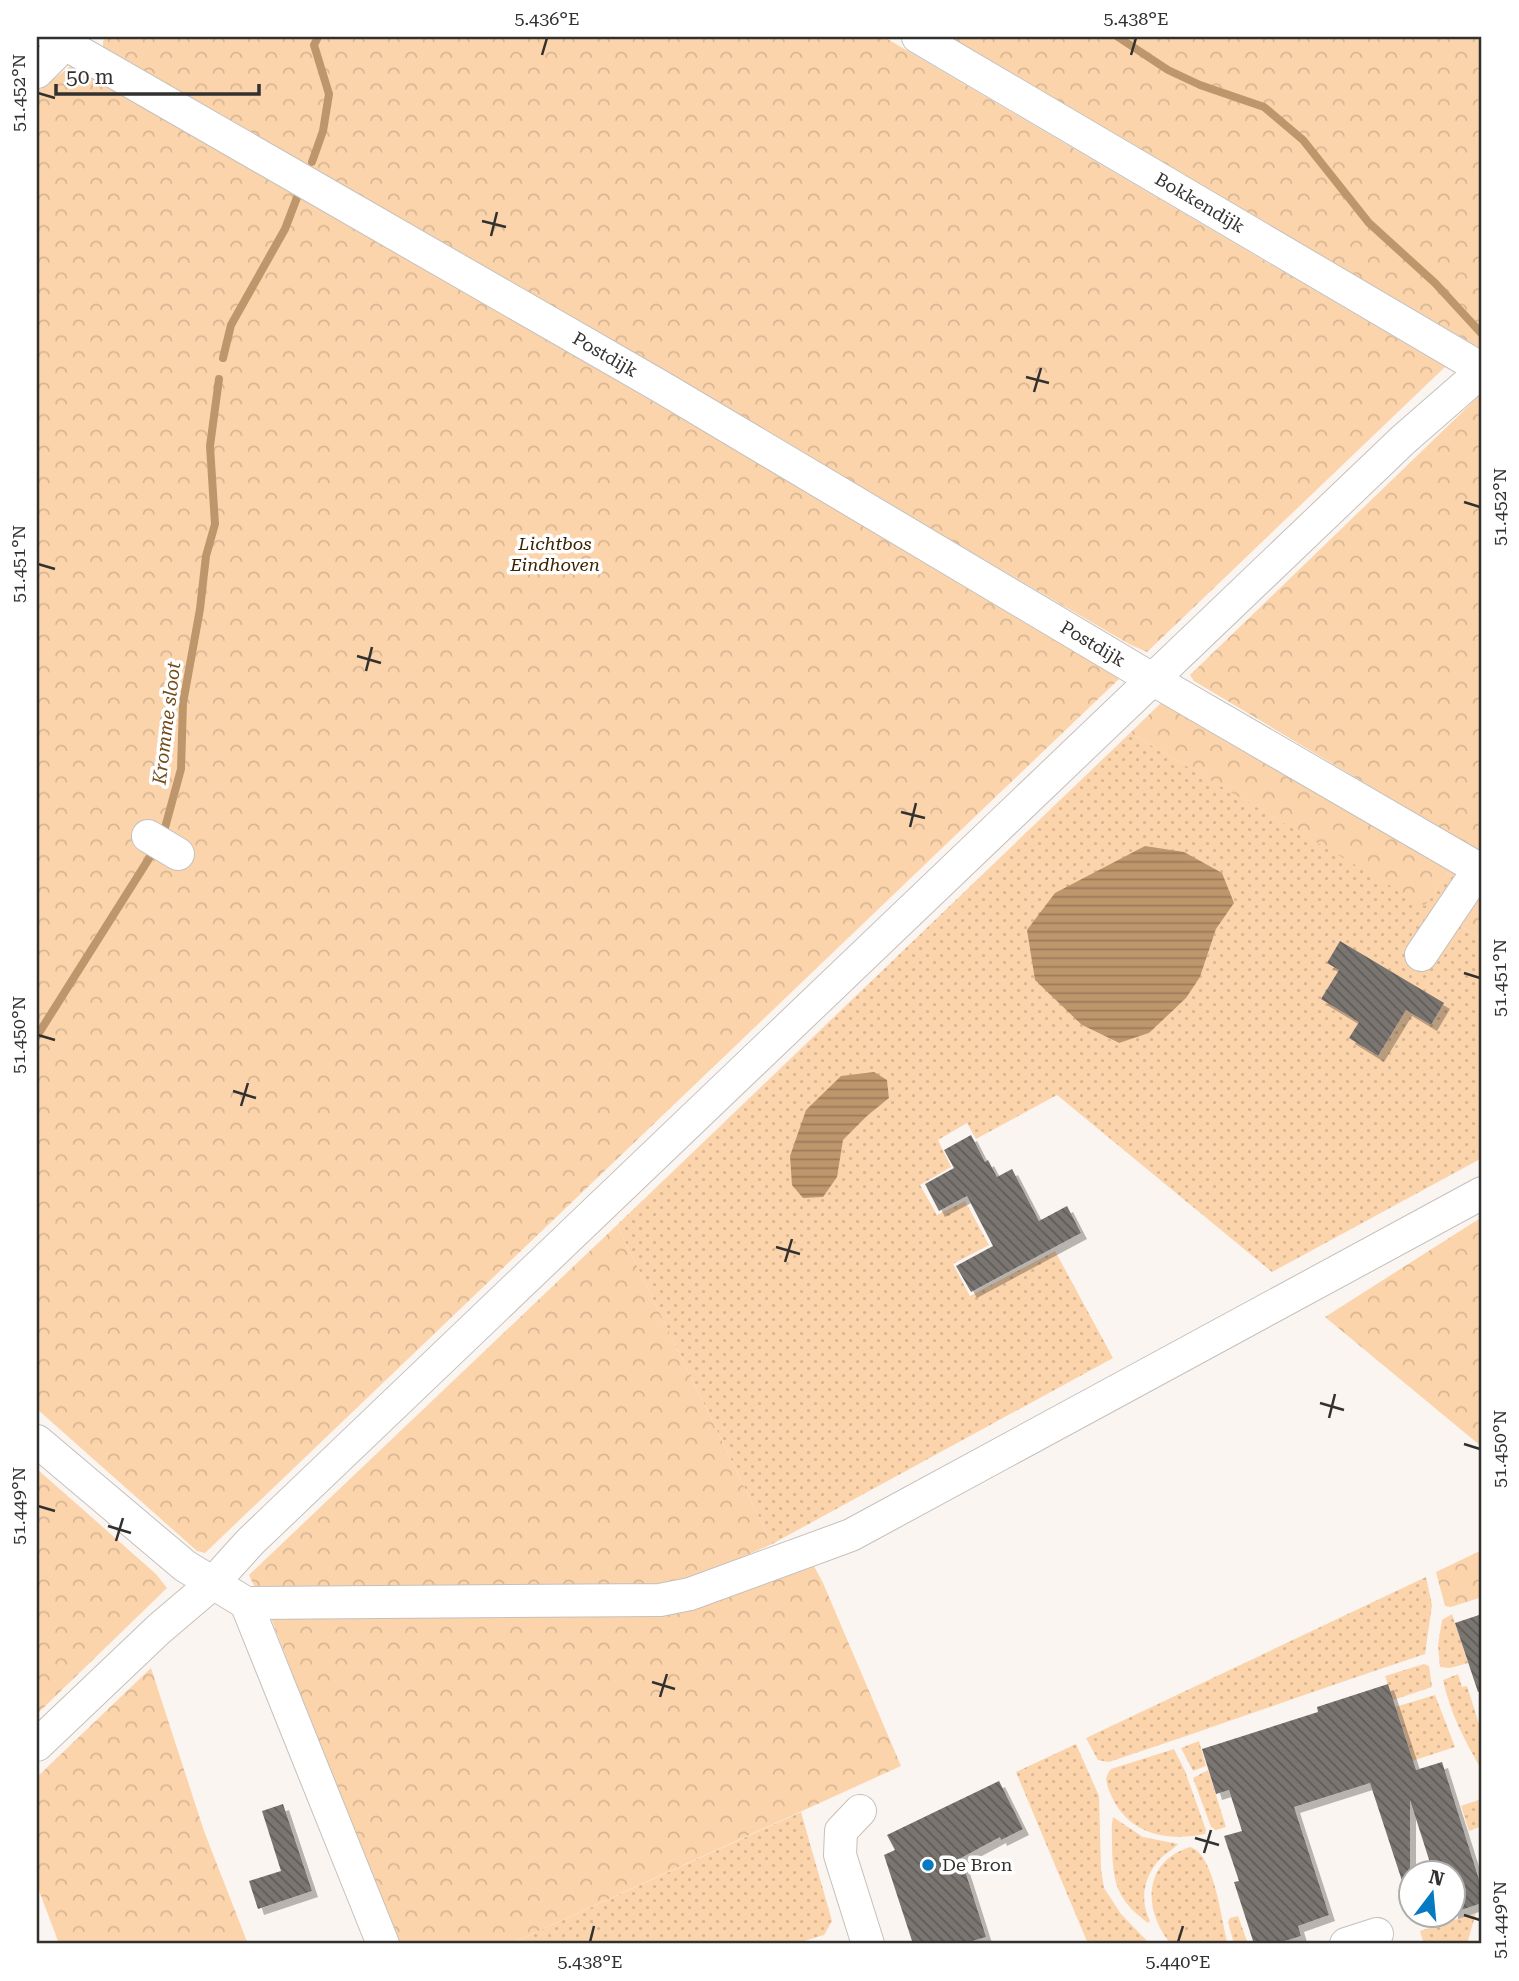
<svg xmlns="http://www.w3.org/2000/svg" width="1519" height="1981" font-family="'Roboto Serif',serif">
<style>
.green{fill:url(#green-dots);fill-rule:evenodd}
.forest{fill:url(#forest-crowns)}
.water{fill:url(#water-rules)}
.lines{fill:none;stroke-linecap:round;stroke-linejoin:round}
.stream{stroke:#be966c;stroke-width:8}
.building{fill:url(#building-back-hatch);filter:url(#shadow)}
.minor-casing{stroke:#c5c0bb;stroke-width:34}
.minor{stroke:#fff;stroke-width:32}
.ticks{fill:none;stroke:#33312f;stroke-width:2.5}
.poi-dot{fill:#0679c3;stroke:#fff;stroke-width:2.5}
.labels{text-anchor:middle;stroke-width:7;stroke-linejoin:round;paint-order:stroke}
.street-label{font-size:18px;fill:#33312f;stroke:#fff}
.park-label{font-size:18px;font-style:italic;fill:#3d2200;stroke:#fff}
.poi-label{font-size:18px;fill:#33312f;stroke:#fff;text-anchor:start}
.water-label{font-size:19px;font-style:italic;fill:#754c1c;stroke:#fff}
.neatline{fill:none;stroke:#33312f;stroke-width:2.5}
.ticks-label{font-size:18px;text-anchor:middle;fill:#33312f}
</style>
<defs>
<pattern id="green-dots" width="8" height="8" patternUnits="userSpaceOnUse" patternTransform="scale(1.75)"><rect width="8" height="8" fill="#fcd4ab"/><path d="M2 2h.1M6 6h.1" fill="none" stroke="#d8b693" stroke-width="1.8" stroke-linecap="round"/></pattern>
<pattern id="forest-crowns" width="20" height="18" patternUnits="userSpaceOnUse" patternTransform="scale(1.75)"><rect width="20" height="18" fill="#fcd4ab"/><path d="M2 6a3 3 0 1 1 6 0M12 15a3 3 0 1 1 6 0" fill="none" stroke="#d8b693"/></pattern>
<pattern id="water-rules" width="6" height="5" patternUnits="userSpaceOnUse" patternTransform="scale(1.75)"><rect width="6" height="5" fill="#be966c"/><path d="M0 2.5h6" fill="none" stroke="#9b7b59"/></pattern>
<pattern id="building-back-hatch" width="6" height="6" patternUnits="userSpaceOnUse" patternTransform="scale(1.75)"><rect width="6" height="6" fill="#7a7571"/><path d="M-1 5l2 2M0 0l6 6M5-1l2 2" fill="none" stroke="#5f5c58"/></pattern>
<filter id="shadow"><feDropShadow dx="6" dy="6" stdDeviation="0" flood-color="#0004"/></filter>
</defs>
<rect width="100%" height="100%" fill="#faf5f0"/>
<path class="green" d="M1130,733L1425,905L1450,869L1482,889V894L1460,926L1482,939V1158L1272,1272L1057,1095L976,1139L967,1123L938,1140L951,1167L920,1185L937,1215L965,1201L989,1245L953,1264L970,1296L1055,1251L1113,1358L772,1544L617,1225ZM1233,903L1216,929L1200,977L1149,1033L1118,1043L1082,1025ZM887,1080L889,1098L867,1116L843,1140Z
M1426,1577L1432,1605L1425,1654C1319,1689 1215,1727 1109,1762L1098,1760L1086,1738Z
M1452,1614L1468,1663L1450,1668L1440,1667L1438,1645L1442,1620Z
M1424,1664L1429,1666L1432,1687L1393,1700L1385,1676Z
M1458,1674L1462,1687L1467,1686L1482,1733V1771C1465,1741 1450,1713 1443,1680Z
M1435,1695L1455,1747L1412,1761L1395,1707Z
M1199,1741L1206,1766L1193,1771L1181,1748Z
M1076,1744L1099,1796L1101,1869L1104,1888L1121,1914L1150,1944H1088L1016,1772Z
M1174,1749L1185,1771L1206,1830L1205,1834C1166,1842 1128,1834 1111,1795C1107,1785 1103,1778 1111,1769Z
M1208,1770L1226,1827L1216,1830L1211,1827L1193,1778Z
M1481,1799L1482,1826L1469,1831L1461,1806Z
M801,1812L832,1921L824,1935L794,1944H510Z
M1113,1817L1143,1837L1178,1844C1174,1849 1166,1853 1161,1858C1144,1875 1139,1900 1150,1921L1148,1923C1116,1899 1113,1883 1112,1845C1112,1836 1111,1826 1113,1817Z
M1190,1847C1215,1854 1221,1921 1228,1944H1171C1143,1911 1142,1862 1190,1847Z
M1476,1913L1467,1944H1424L1420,1931Z
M1238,1916L1248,1944H1234L1228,1922L1230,1918Z"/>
<path class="forest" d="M107,37H884L1445,367L1147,652L1129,644L121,57L103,47V41Z
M948,37H1482V346L1480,348Z
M73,64L1067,643L1116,673L1119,679L205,1553L197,1551L37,1409V92Z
M1482,393V853L1194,681L1190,675Z
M1163,701L1450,869L1425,906L1130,733Z
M1482,894V939L1460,926Z
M1482,1217V1447L1325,1317Z
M617,1225L772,1544L686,1582L651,1585L255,1588L249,1575Z
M37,1469L156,1574L167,1588L37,1714Z
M1482,1550V1597L1451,1607L1445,1606L1436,1572Z
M807,1553L823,1583L901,1766L510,1944H396L269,1613H651Z
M151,1668L204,1831L248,1944H59L37,1885V1777Z"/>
<path class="water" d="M1145,846L1184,852L1222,873L1234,903L1216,929L1200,977L1186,998L1149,1033L1119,1043L1082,1025L1035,980L1027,930L1055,893Z
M874,1072L887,1080L889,1098L867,1116L843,1140L837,1177L823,1197L803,1198L792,1185L790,1156L806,1110L841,1076Z"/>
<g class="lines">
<path class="stream" d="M1118,37L1168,70L1200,85L1264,107L1303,140L1369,223L1435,283L1482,334
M312,162L323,131L329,94L314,45L318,37
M223,358L231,325L285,229L301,187
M163,835L181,769L183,703L200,609L206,556L215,524L210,446L219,379
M37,1036L155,849"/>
</g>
<path class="building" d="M1340,941L1444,1003L1431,1025L1406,1010L1378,1056L1349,1038L1359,1022L1321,999L1339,970L1327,963Z
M971,1135L985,1162L988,1160L997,1177L1012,1169L1039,1221L1067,1206L1081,1233L971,1292L956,1266L993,1246L967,1196L939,1211L925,1184L954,1168L944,1150Z
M1482,1614V1691L1478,1692L1455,1623Z
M1388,1684L1416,1770L1442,1762L1482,1889V1903L1452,1913V1872H1433L1410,1800V1889L1405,1890L1370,1783L1294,1807L1329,1915L1298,1926L1301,1936L1275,1944H1254L1234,1882L1239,1881L1224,1836L1242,1831L1229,1790L1216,1794L1202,1749L1318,1712L1317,1707Z
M999,1781L1023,1829L1001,1840L1000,1837L961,1858L986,1937L962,1944H913L884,1855L895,1850L887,1835Z
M283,1804L312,1891L258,1909L249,1881L281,1871L262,1811Z"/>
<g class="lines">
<g class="minor-casing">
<g id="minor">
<path id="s1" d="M53,37L663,388L1152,679L1479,869"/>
<path id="s2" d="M918,37L1482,369"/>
<path d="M37,72L72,37"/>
<path d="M148,836L178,854"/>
<path d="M1421,955L1479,869L1482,871"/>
<path d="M37,1441L185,1566L246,1603L383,1944"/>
<path d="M246,1603L660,1600L690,1594L851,1535L1482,1193"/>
<path d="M37,1745L159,1629L213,1583L250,1542L1403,440L1482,371"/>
<path d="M860,1811L841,1831L840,1855L868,1944"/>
<path d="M1346,1944L1377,1934"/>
</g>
</g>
<use href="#minor" class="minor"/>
</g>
<path class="ticks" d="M542,55L547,38M1131,55L1136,38M38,93L55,98M482,221L506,227M491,236L497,212M1026,377L1049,383M1034,392L1041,368M1464,502L1480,507M38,564L55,569M357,656L381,663M366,671L372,647M901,812L925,818M910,827L916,803M1464,973L1480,978M38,1035L55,1040M233,1091L256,1098M241,1106L248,1083M776,1247L800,1254M785,1262L792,1239M1320,1403L1344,1410M1329,1418L1335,1394M1464,1444L1480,1449M38,1506L55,1511M108,1526L131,1533M116,1541L123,1518M652,1682L675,1689M660,1697L667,1674M1195,1838L1219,1845M1204,1853L1211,1830M1464,1915L1480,1920M590,1942L594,1926M1178,1942L1183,1926"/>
<circle class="poi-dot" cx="928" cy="1865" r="7"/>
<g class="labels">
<g class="street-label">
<text dy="6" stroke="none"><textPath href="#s2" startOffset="327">Bokkendijk</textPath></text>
<text dy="6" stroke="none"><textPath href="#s1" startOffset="637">Postdijk</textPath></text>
<text dy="6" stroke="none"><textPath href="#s1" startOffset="1204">Postdijk</textPath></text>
</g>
<g class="park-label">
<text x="555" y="550">Lichtbos<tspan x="555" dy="21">Eindhoven</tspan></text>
</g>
<g class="poi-label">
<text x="942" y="1871">De Bron</text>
</g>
<g class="water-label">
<text transform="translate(166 723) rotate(-83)" y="7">Kromme sloot</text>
</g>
</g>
<rect width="1519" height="1981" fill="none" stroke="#ffffff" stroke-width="77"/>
<g transform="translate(1432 1894) rotate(16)"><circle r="33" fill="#ffffff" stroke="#adadac" stroke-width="2"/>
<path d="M0-5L12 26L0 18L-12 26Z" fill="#0679c3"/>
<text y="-10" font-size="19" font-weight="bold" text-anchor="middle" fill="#33312f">N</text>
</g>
<path d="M56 84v10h203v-10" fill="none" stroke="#33312f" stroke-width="3.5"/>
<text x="66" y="84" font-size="21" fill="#33312f" stroke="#ffffff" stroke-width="5" paint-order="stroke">50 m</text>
<rect x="38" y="38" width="1442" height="1904" class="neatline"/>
<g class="ticks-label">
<text x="547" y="25">5.436°E</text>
<text x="1136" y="25">5.438°E</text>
<text transform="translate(19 93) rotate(-90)" y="6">51.452°N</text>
<text transform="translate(1500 507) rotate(-90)" y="6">51.452°N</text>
<text transform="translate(19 564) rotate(-90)" y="6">51.451°N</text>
<text transform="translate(1500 978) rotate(-90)" y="6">51.451°N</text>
<text transform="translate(19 1035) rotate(-90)" y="6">51.450°N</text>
<text transform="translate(1500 1449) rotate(-90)" y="6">51.450°N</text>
<text transform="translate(19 1506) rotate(-90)" y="6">51.449°N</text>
<text transform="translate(1500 1920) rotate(-90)" y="6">51.449°N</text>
<text x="590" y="1968">5.438°E</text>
<text x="1178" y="1968">5.440°E</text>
</g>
</svg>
